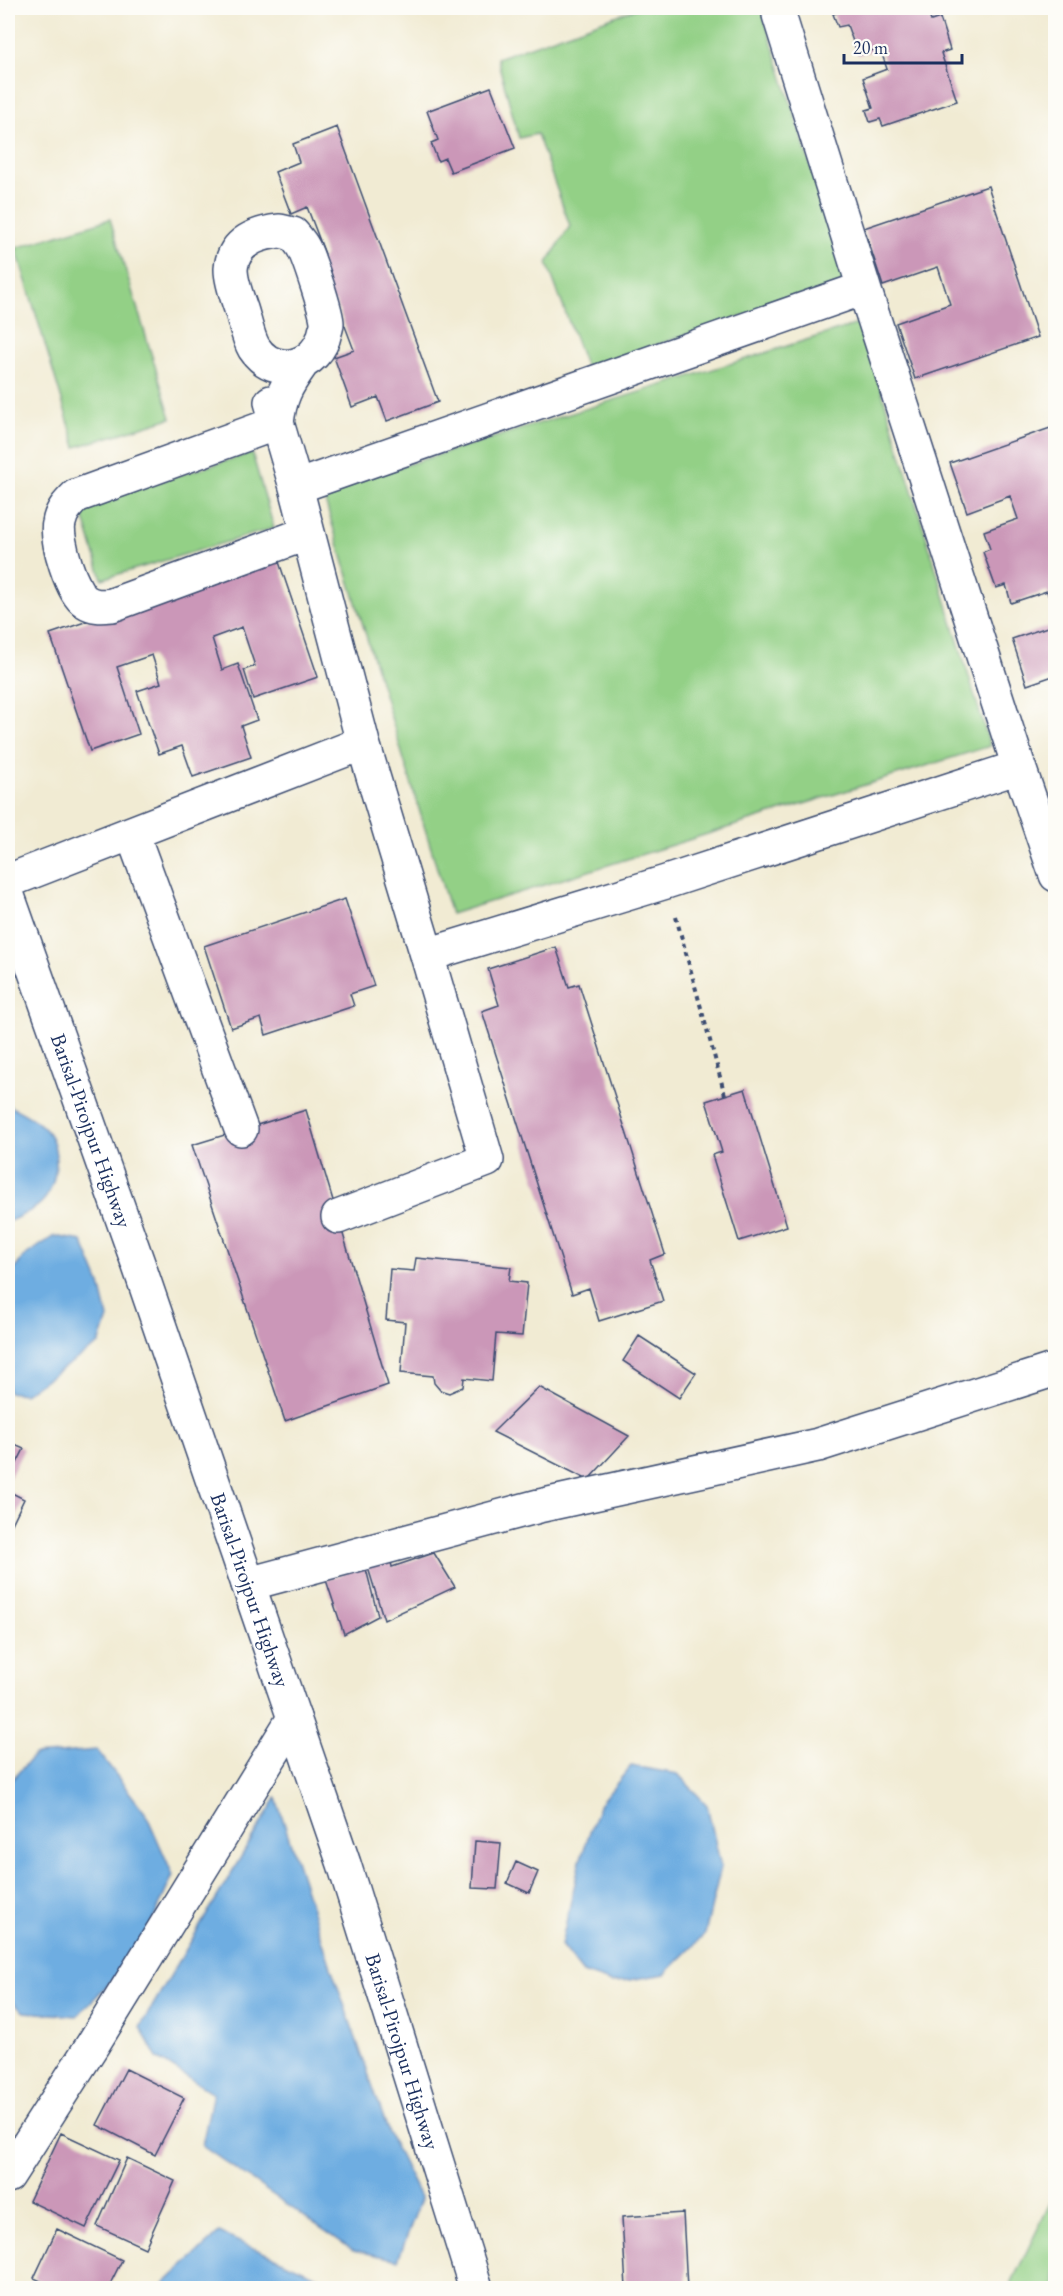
<svg xmlns="http://www.w3.org/2000/svg" width="1063" height="2296" font-family="'EB Garamond',serif">
<style>
.green{fill:#93d086;stroke:#578072;stroke-width:1.5}
.water{fill:#6eade1;stroke:#446ea0;stroke-width:1.5}
.building{fill:#cb97b8}
.lines{fill:none;stroke-linecap:round;stroke-linejoin:round}
.minor-casing{stroke:#3b4b70;stroke-width:36}
.highway-casing{stroke:#3b4b70;stroke-width:36}
.path{stroke:#3b4b70;stroke-width:4;stroke-dasharray:4.5 4.5;stroke-linecap:butt}
.minor{stroke:#fff;stroke-width:33}
.highway{stroke:#fff;stroke-width:33}
.labels{text-anchor:middle;stroke-width:6;stroke-linejoin:round;paint-order:stroke}
.street-label{font-size:21px;fill:#1b2f5e;stroke:#fdfcf7}
</style>
<rect width="100%" height="100%" fill="#fdfcf7"/>
<filter id="ink" filterUnits="userSpaceOnUse"><feTurbulence type="fractalNoise" baseFrequency=".0167" numOctaves="2"/><feDisplacementMap in="SourceGraphic" scale="12" xChannelSelector="R" yChannelSelector="G"/><feConvolveMatrix kernelMatrix="1 2 1 2 8 2 1 2 1" color-interpolation-filters="sRGB"/></filter>
<filter id="wash" filterUnits="userSpaceOnUse"><feTurbulence type="fractalNoise" baseFrequency=".008" numOctaves="4" result="noise"/><feDisplacementMap in="SourceGraphic" scale="24" xChannelSelector="R" yChannelSelector="G"/><feGaussianBlur stdDeviation="1.35" result="paint"/><feColorMatrix in="noise" values="0 0 0 0 0 0 0 0 0 0 0 0 0 0 0 0 0 1.4 0 .05"/><feComposite in="paint" operator="in"/></filter>
<g filter="url(#wash)">
<rect width="100%" height="100%" fill="#f1ebd3"/>
<path class="green" d="M638,8H761L847,282L586,368L547,263L570,226L537,134L519,138L497,58Z
M110,219L171,418L76,447L16,248Z
M861,323L990,746L451,914L322,491Z
M252,453L274,528L102,579L80,505Z
M1055,2193V2288H1009Z"/>
<path class="water" d="M8,1105C23,1113 45,1123 52,1139C60,1158 56,1190 40,1204C31,1212 18,1217 8,1222Z
M54,1236L82,1241L100,1284L108,1318L99,1344L24,1394L8,1392V1280L23,1257Z
M97,1750L146,1814L173,1875L138,1954L77,2016L24,2012L8,1999V1784L34,1755Z
M631,1766L678,1774L707,1805L721,1867L705,1934L665,1974L612,1983L583,1973L561,1945L580,1861L599,1805Z
M276,1798L331,1967L390,2136L421,2199L398,2260L353,2250L202,2146L213,2093L157,2058L140,2027Z
M219,2233L344,2288H160Z"/>
<g id="blocks">
<path class="building" d="M840,8H926L931,21L940,18L950,50L941,53L957,101L883,126L880,119L870,122L866,110L873,108L863,78L887,69L880,48L858,55L847,25L838,27L833,14L841,11Z
M491,87L515,148L451,172L445,158L438,161L431,143L438,140L427,111Z
M337,127L438,402L387,421L378,397L352,407L334,357L354,350L336,302L304,292L325,254L307,207L291,214L275,172L299,162L293,144Z
M988,186L1038,337L915,379L896,323L950,304L938,267L883,286L864,228Z
M1056,426V615H1055L1047,591L1011,603L1006,585L996,588L983,552L990,549L984,531L1018,519L1010,496L967,512L950,463Z
M277,556L318,677L253,699L244,670L255,666L242,627L212,638L222,670L238,664L257,720L241,726L251,757L193,777L182,746L159,754L137,691L161,683L152,655L117,667L139,734L90,751L50,634Z
M1056,624V675L1027,685L1012,639Z
M345,899L374,986L350,994L354,1006L266,1035L261,1018L231,1028L204,946Z
M556,947L569,987L579,984L665,1254L650,1260L663,1301L599,1321L589,1288L572,1294L482,1011L499,1005L488,969Z
M745,1089L787,1226L739,1241L712,1155L722,1152L706,1101Z
M306,1110L388,1385L285,1421L192,1145Z
M416,1258L511,1267L509,1281L527,1283L522,1336L496,1334L492,1381L464,1378L463,1387L449,1393L440,1390L434,1383L433,1376L401,1373L405,1322L386,1320L390,1269L414,1271Z
M639,1336L696,1373L679,1398L623,1361Z
M539,1387L629,1436L588,1480L493,1432Z
M8,1442L24,1449L9,1479L8,1478Z
M8,1491L24,1499L10,1528L8,1527Z
M434,1553L455,1587L384,1620L366,1561L390,1557L392,1567Z
M365,1565L378,1616L344,1634L326,1580Z
M475,1841L501,1843L497,1889L472,1888Z
M516,1862L538,1872L529,1893L507,1883Z
M126,2069L184,2098L155,2155L97,2125Z
M61,2133L119,2160L86,2228L29,2201Z
M127,2158L175,2181L145,2248L97,2226Z
M683,2213L687,2288H626L622,2217Z
M57,2229L122,2260L108,2288H56L34,2278Z"/>
</g>
</g>
<g filter="url(#ink)">
<use href="#blocks" fill-opacity="0" stroke="#3b4b70" stroke-width="1.5"/>
<g class="lines">
<g class="minor-casing">
<path id="minor" d="M779,15L864,288
M280,231L293,234C297,239 301,243 304,249C309,259 327,313 327,323C327,326 326,329 325,332C318,367 275,380 254,348C248,338 245,321 241,309C237,297 231,282 231,269C233,242 257,233 280,231Z
M864,288L1019,767L666,882L427,955L363,743L296,487Z
M301,365C286,386 280,397 277,423L76,496C68,504 61,511 59,523C55,539 72,593 85,601C94,607 102,606 112,605L308,533
M271,402L296,487
M1019,767L1056,875
M132,833L241,1129
M8,881L363,743
M338,1217L487,1160L427,955
M248,1584L539,1506L818,1445L1056,1369
M8,2176L93,2044L294,1718"/>
</g>
<g class="highway-casing">
<g id="highway">
<path id="s1" d="M8,896L138,1263L344,1864L476,2288"/>
</g>
</g>
<path class="path" d="M676,917L725,1095"/>
<use href="#minor" class="minor"/>
<use href="#highway" class="highway"/>
</g>
</g>
<g class="labels">
<g class="street-label">
<text dy="7" stroke="none"><textPath href="#s1" startOffset="249">Barisal-Pirojpur Highway</textPath></text>
<text dy="7" stroke="none"><textPath href="#s1" startOffset="735">Barisal-Pirojpur Highway</textPath></text>
<text dy="7" stroke="none"><textPath href="#s1" startOffset="1221">Barisal-Pirojpur Highway</textPath></text>
</g>
</g>
<rect width="1063" height="2296" fill="none" stroke="#fdfcf7" stroke-width="30"/>
<path d="M844 54v9h118v-9" fill="none" stroke="#1b2f5e" stroke-width="3"/>
<text x="853" y="54" font-size="18" fill="#1b2f5e" stroke="#fdfcf7" stroke-width="4.5" paint-order="stroke">20 m</text>
</svg>
